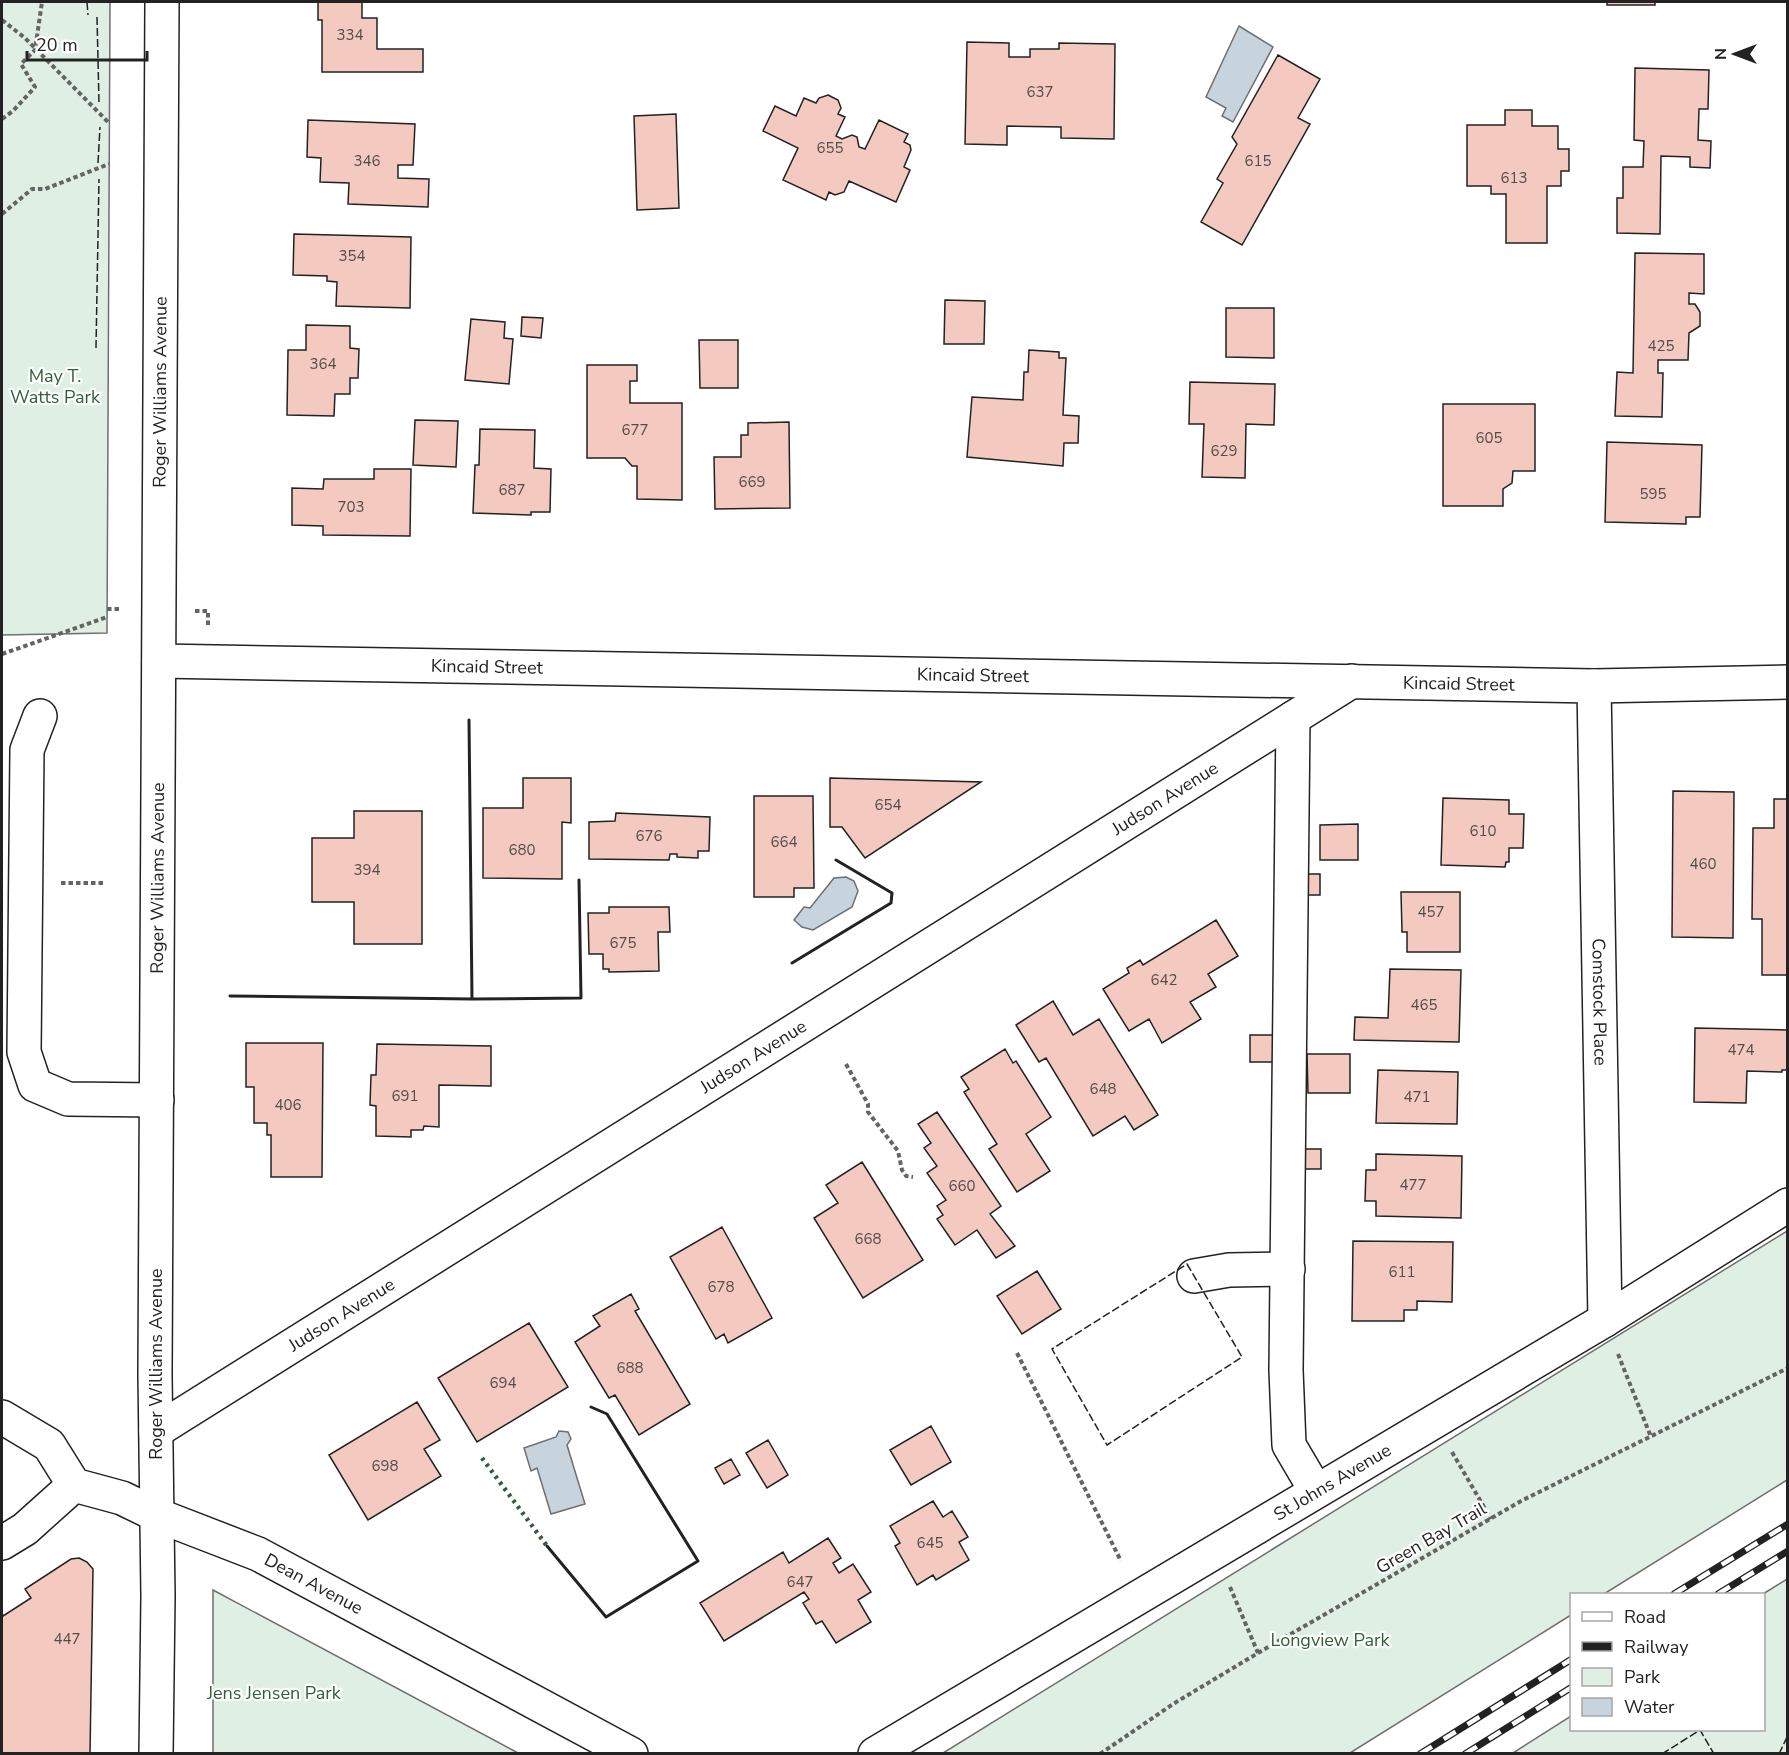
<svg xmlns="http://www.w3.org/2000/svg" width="1789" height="1755" font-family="'Nunito Sans',sans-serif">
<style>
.green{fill:#e0efe3;stroke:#6f6f6f;stroke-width:1.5}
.water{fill:#c7d3dd;stroke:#6f6f6f;stroke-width:1.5}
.building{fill:#f3c9c0;stroke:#222;stroke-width:1.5}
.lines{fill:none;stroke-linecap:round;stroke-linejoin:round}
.minor-casing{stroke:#222;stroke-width:36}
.path{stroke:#646464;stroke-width:4;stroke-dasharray:4.5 3;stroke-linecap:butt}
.minor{stroke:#fff;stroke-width:33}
.rail-casing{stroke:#222;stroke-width:7}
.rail{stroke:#fff;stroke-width:4.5;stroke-dasharray:14;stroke-linecap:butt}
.hedge{stroke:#2f5e38;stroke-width:4.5;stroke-dasharray:3 4.5;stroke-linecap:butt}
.fence{stroke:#222;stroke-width:1.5;stroke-dasharray:8 3;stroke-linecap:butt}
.wall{stroke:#222;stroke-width:3}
.labels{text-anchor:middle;stroke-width:4.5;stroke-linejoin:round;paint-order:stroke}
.number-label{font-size:15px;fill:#564c4a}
.park-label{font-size:18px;fill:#2f5e38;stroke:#fff}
.street-label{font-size:18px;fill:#222;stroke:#fff}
</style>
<rect width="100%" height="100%" fill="#fff"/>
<path class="green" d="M2,2H110L107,633L2,635Z
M1787,1231V1480L1604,1594H1572L1571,1615L1350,1753H943Z
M1787,1579V1753H1513L1571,1716L1572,1730H1764L1763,1594Z
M213,1590L518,1753H213Z"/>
<path class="water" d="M1239,26L1273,47L1233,122L1222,116L1226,108L1206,97Z
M846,877L854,881L858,891L852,907L813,930L802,927L794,920L804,907L810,908L834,878Z
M559,1431L568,1432L571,1439L567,1445L585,1504L551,1514L537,1468L531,1471L524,1448L556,1437Z"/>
<path class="building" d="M318,2H362V18H377V49H423V72H322V20H318Z
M1607,2H1655V5H1607Z
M967,42L1009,43V57H1030V49H1059V43L1115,44L1114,139L1061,138V127L1007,126V145L965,144Z
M1278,55L1320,79L1298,118L1310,124L1242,245L1201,222L1223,183L1217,179L1237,144L1232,137Z
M1635,68L1709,70L1708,109H1699L1698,140L1711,141L1710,168L1690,167V157L1661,156L1660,234L1617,233V198H1623V167H1643L1644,141L1634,140Z
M828,95L838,100L841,108L838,114L845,117L836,136L842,139L852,135L857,137L859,147L865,149L879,120L908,134L904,142L910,145L911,150L904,167L910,170L896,202L849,181L844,192L835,195L829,192L826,200L783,180L798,148L763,131L775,106L796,116L804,98L816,103L819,98Z
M1505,110H1532V126H1558V149H1569V171H1561V186H1547V243H1506V194H1491V186H1467V125H1505Z
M676,114L679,208L637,210L634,116Z
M308,120L415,124L413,165H398V178L429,179L428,207L348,204L349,183L320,182L321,158L307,157Z
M294,234L411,237L410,308L336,306L337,282L327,281V276L293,275Z
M1635,253L1704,254V294L1689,293V304H1695L1700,312V326L1689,333L1688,360H1658V373H1663L1662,417L1615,416L1617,372L1633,373Z
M945,300L985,301L984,344H944Z
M1226,308H1274V358L1226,357Z
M522,317L543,318L541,338L521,336Z
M471,319L505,322L504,338L513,339L509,384L465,380Z
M306,325L350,326V348L359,349L358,378H350V394H335L334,416L287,415L288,350H306Z
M699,340H738V388H700Z
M1029,350L1059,352V358H1066L1063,415L1079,416L1078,443H1064L1063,466L967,457L972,397L1023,400L1024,372H1028Z
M587,365H637V381H630V403H682V500L637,499V466H632L625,458H587Z
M1190,382L1275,384L1274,425L1246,424L1245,478L1202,477L1204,424H1189Z
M1443,404H1535V471H1513L1512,483L1503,489V506H1443Z
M415,420L458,421L456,467L413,465Z
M789,422L790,508L715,509L714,457H741V435H748V423Z
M480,429L535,430L534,468L551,469L550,512H531V515L473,513L475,465H479Z
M1607,442L1702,445L1700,517H1686V524L1605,522Z
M374,469H411L410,536L323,535V526L292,525V488L323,489L324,479H374Z
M523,778H571V823L562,822V879L483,878V808H523Z
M830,778L981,782L865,858L842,827H830Z
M1673,791L1734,792L1733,938L1672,937Z
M754,796H813L814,888H794V897H754Z
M1443,798L1509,800V814H1524L1523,848H1509V862H1506L1505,867L1441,865Z
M1774,799H1788V975H1762V919H1752L1753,828H1774Z
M354,811H422V944H354V902H312V838H354Z
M616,813L710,817L709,851H698V858L677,857V854H670L669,860L589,859V822L615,821Z
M1358,824V860H1320V825Z
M1304,874H1320V895H1304Z
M1401,892H1460V952H1407V932H1402Z
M609,907H669L670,932H658L659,971L609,972V969H603V954H589L588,913H609Z
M1216,920L1238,956L1208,974L1216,987L1190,1002L1201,1019L1162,1043L1149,1019L1129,1031L1103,989L1129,973L1127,968L1140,960L1143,965Z
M1390,969L1461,970L1459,1042L1354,1040L1355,1017L1388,1018Z
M1053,1001L1073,1035L1099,1019L1158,1115L1134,1130L1125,1116L1093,1136L1046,1058L1039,1062L1016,1025Z
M1695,1028L1788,1030V1070H1782V1072L1747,1071L1746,1103L1694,1102Z
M1250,1035H1273V1062H1250Z
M246,1043H323L322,1177H271V1135H267V1123H254V1087H246Z
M377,1044L491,1046V1086L439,1085V1127L424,1126L423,1130H411V1137L376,1136V1106L370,1105L371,1075H376Z
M1005,1049L1013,1063L1016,1061L1051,1117L1026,1134L1050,1171L1017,1192L989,1149L997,1144L964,1092L969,1089L961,1077Z
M1307,1054H1350V1093H1308Z
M1378,1070L1458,1072L1457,1124L1376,1123Z
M937,1112L1001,1206L990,1214L1015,1246L996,1258L977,1230L955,1245L937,1219L943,1215L937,1206L946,1200L927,1173L937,1166L924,1148L931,1143L918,1124Z
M1305,1149H1321V1169H1305Z
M1376,1154L1462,1156L1461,1218L1376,1216V1201H1365L1366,1170H1376Z
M862,1162L923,1260L863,1298L814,1218L838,1203L826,1185Z
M722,1227L772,1318L728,1343L724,1334L716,1339L670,1257Z
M1353,1241L1453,1242L1452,1302L1417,1301V1310H1404V1321H1352Z
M1037,1271L1061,1309L1022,1334L997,1296Z
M631,1294L639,1309L635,1311L690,1404L639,1435L615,1395L609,1398L575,1342L600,1326L593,1316Z
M529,1323L568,1387L477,1442L438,1378Z
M417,1402L440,1440L424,1449L441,1476L368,1520L329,1455Z
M931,1426L951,1462L911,1485L890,1450Z
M768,1440L788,1475L767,1488L746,1453Z
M731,1459L740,1475L724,1484L715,1468Z
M933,1501L943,1517L952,1511L968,1537L959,1542L969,1560L936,1580L933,1575L917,1585L895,1546L900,1543L890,1526Z
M828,1538L841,1558L833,1563L839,1573L853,1564L871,1592L858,1600L871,1622L836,1643L822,1621L816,1624L803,1603L809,1599L804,1592L724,1641L700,1603L783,1552L789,1563Z
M79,1558L87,1562L93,1569L90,1754H2V1613L3,1616L31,1598L25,1589L71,1559Z"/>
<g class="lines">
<g class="minor-casing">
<g id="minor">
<path id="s1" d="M159,661L1594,686L1788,682"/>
<path id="s2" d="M1594,686L1605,1320"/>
<path d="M40,716L27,750L24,1052L35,1085L68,1099L157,1100"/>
<path d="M1293,718L1286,1370L1289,1445L1316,1491"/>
<path d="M1194,1276L1229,1270L1288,1269"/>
<path id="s3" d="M2,1417L49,1445L74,1485L122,1498L157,1515L258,1554L631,1754"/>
<path id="s4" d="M156,1431L1352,681"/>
<path d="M2,1543L25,1529L74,1485"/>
<path id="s5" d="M156,1754L158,1596L155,1375L162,2"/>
<path id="s6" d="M875,1754L1605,1320L1788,1205"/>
</g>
</g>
<path class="path" d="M2,20L25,38L109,123
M2,119L13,111L35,87L21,64L35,50L42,2
M2,214L32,189H45L109,164
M107,609H121
M195,611H208V626
M2,654L107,617
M61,883H103
M846,1064L868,1104V1112L898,1151L902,1170L906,1176L913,1177
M1017,1353L1121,1561
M1618,1354L1651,1437
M1452,1452L1491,1519
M1230,1587L1258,1653
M1100,1754L1173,1704L1258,1653L1521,1501L1788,1368"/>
<use href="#minor" class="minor"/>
<g class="rail-casing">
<path id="rail" d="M1674,1594L1788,1524
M1718,1594L1788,1551
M1420,1754L1572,1659
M1465,1754L1572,1687"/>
</g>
<use href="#rail" class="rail"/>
<path class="hedge" d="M482,1458L547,1546"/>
<path class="fence" d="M87,2L88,15
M97,17L99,103
M98,163L100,127
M96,348L99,179
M1187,1264L1242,1357L1107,1445L1052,1349Z
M1662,1754L1700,1730L1714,1754
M1779,1754L1788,1735"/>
<path class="wall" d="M792,963L891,903L892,893L836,860
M230,996L472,999L469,720
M472,999L581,998L579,880
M547,1546L606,1617L698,1561L607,1414L591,1407"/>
</g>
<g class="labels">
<g class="number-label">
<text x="350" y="40">334</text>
<text x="1040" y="97">637</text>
<text x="830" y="153">655</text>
<text x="367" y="166">346</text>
<text x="1258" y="166">615</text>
<text x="1514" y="183">613</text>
<text x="352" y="261">354</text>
<text x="1661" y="351">425</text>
<text x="323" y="369">364</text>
<text x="635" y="435">677</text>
<text x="1489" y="443">605</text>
<text x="1224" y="456">629</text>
<text x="752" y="487">669</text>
<text x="512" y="495">687</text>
<text x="1653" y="499">595</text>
<text x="351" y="512">703</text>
<text x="888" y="810">654</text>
<text x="1483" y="836">610</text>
<text x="649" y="841">676</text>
<text x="784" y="847">664</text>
<text x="522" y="855">680</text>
<text x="1703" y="869">460</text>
<text x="367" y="875">394</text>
<text x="1431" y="917">457</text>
<text x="623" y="948">675</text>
<text x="1164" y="985">642</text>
<text x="1424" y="1010">465</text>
<text x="1741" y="1055">474</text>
<text x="1103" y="1094">648</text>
<text x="405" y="1101">691</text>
<text x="1417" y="1102">471</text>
<text x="288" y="1110">406</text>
<text x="1413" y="1190">477</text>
<text x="962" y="1191">660</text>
<text x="868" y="1244">668</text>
<text x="1402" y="1277">611</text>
<text x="721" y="1292">678</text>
<text x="630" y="1373">688</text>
<text x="503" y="1388">694</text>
<text x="385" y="1471">698</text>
<text x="930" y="1548">645</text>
<text x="800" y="1587">647</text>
<text x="67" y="1644">447</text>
</g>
<g class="park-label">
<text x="55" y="382">May T.<tspan x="55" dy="21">Watts Park</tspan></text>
<text x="1330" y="1646">Longview Park</text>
<text x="274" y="1699">Jens Jensen Park</text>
</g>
<g class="street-label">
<text dy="6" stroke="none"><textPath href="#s5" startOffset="1362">Roger Williams Avenue</textPath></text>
<text dy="6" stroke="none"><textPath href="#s1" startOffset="328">Kincaid Street</textPath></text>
<text dy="6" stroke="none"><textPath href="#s1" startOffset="814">Kincaid Street</textPath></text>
<text dy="6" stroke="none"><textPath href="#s1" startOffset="1300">Kincaid Street</textPath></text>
<text dy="6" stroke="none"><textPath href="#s4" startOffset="1191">Judson Avenue</textPath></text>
<text dy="6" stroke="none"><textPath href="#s5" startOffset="876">Roger Williams Avenue</textPath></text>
<text dy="6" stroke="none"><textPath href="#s2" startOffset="316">Comstock Place</textPath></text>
<text dy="6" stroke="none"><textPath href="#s4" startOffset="705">Judson Avenue</textPath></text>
<text dy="6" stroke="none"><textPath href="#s4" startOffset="219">Judson Avenue</textPath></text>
<text transform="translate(156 1364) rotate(-90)" y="6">Roger Williams Avenue</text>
<text dy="6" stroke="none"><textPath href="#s6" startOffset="532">St Johns Avenue</textPath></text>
<text transform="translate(1431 1538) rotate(-30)" y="6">Green Bay Trail</text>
<text dy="6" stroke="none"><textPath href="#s3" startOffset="362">Dean Avenue</textPath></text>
</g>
</g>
<rect width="1789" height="1755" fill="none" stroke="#222222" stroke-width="6"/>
<rect x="1570" y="1593" width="195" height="138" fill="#ffffff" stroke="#a7a7a7" stroke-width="1.5"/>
<rect x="1582" y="1612" width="30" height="9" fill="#ffffff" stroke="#a7a7a7" stroke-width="1.5"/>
<text x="1624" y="1623" font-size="18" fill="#222222">Road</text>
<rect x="1582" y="1642" width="30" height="9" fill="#222222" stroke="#a7a7a7" stroke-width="1.5"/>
<text x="1624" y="1653" font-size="18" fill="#222222">Railway</text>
<rect x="1582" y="1668" width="30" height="18" fill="#e0efe3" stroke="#a7a7a7" stroke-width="1.5"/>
<text x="1624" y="1683" font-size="18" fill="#222222">Park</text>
<rect x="1582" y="1698" width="30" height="18" fill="#c7d3dd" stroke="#a7a7a7" stroke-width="1.5"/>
<text x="1624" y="1713" font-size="18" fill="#222222">Water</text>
<g transform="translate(1735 54) rotate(270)" stroke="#ffffff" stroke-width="4.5" paint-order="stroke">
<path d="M0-4.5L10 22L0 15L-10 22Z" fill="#222222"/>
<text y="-9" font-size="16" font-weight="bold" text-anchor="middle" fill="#222222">N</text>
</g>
<path d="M27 51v9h120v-9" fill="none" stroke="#222222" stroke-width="3"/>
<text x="36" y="51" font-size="18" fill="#222222" stroke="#ffffff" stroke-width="4.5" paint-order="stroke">20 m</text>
</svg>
